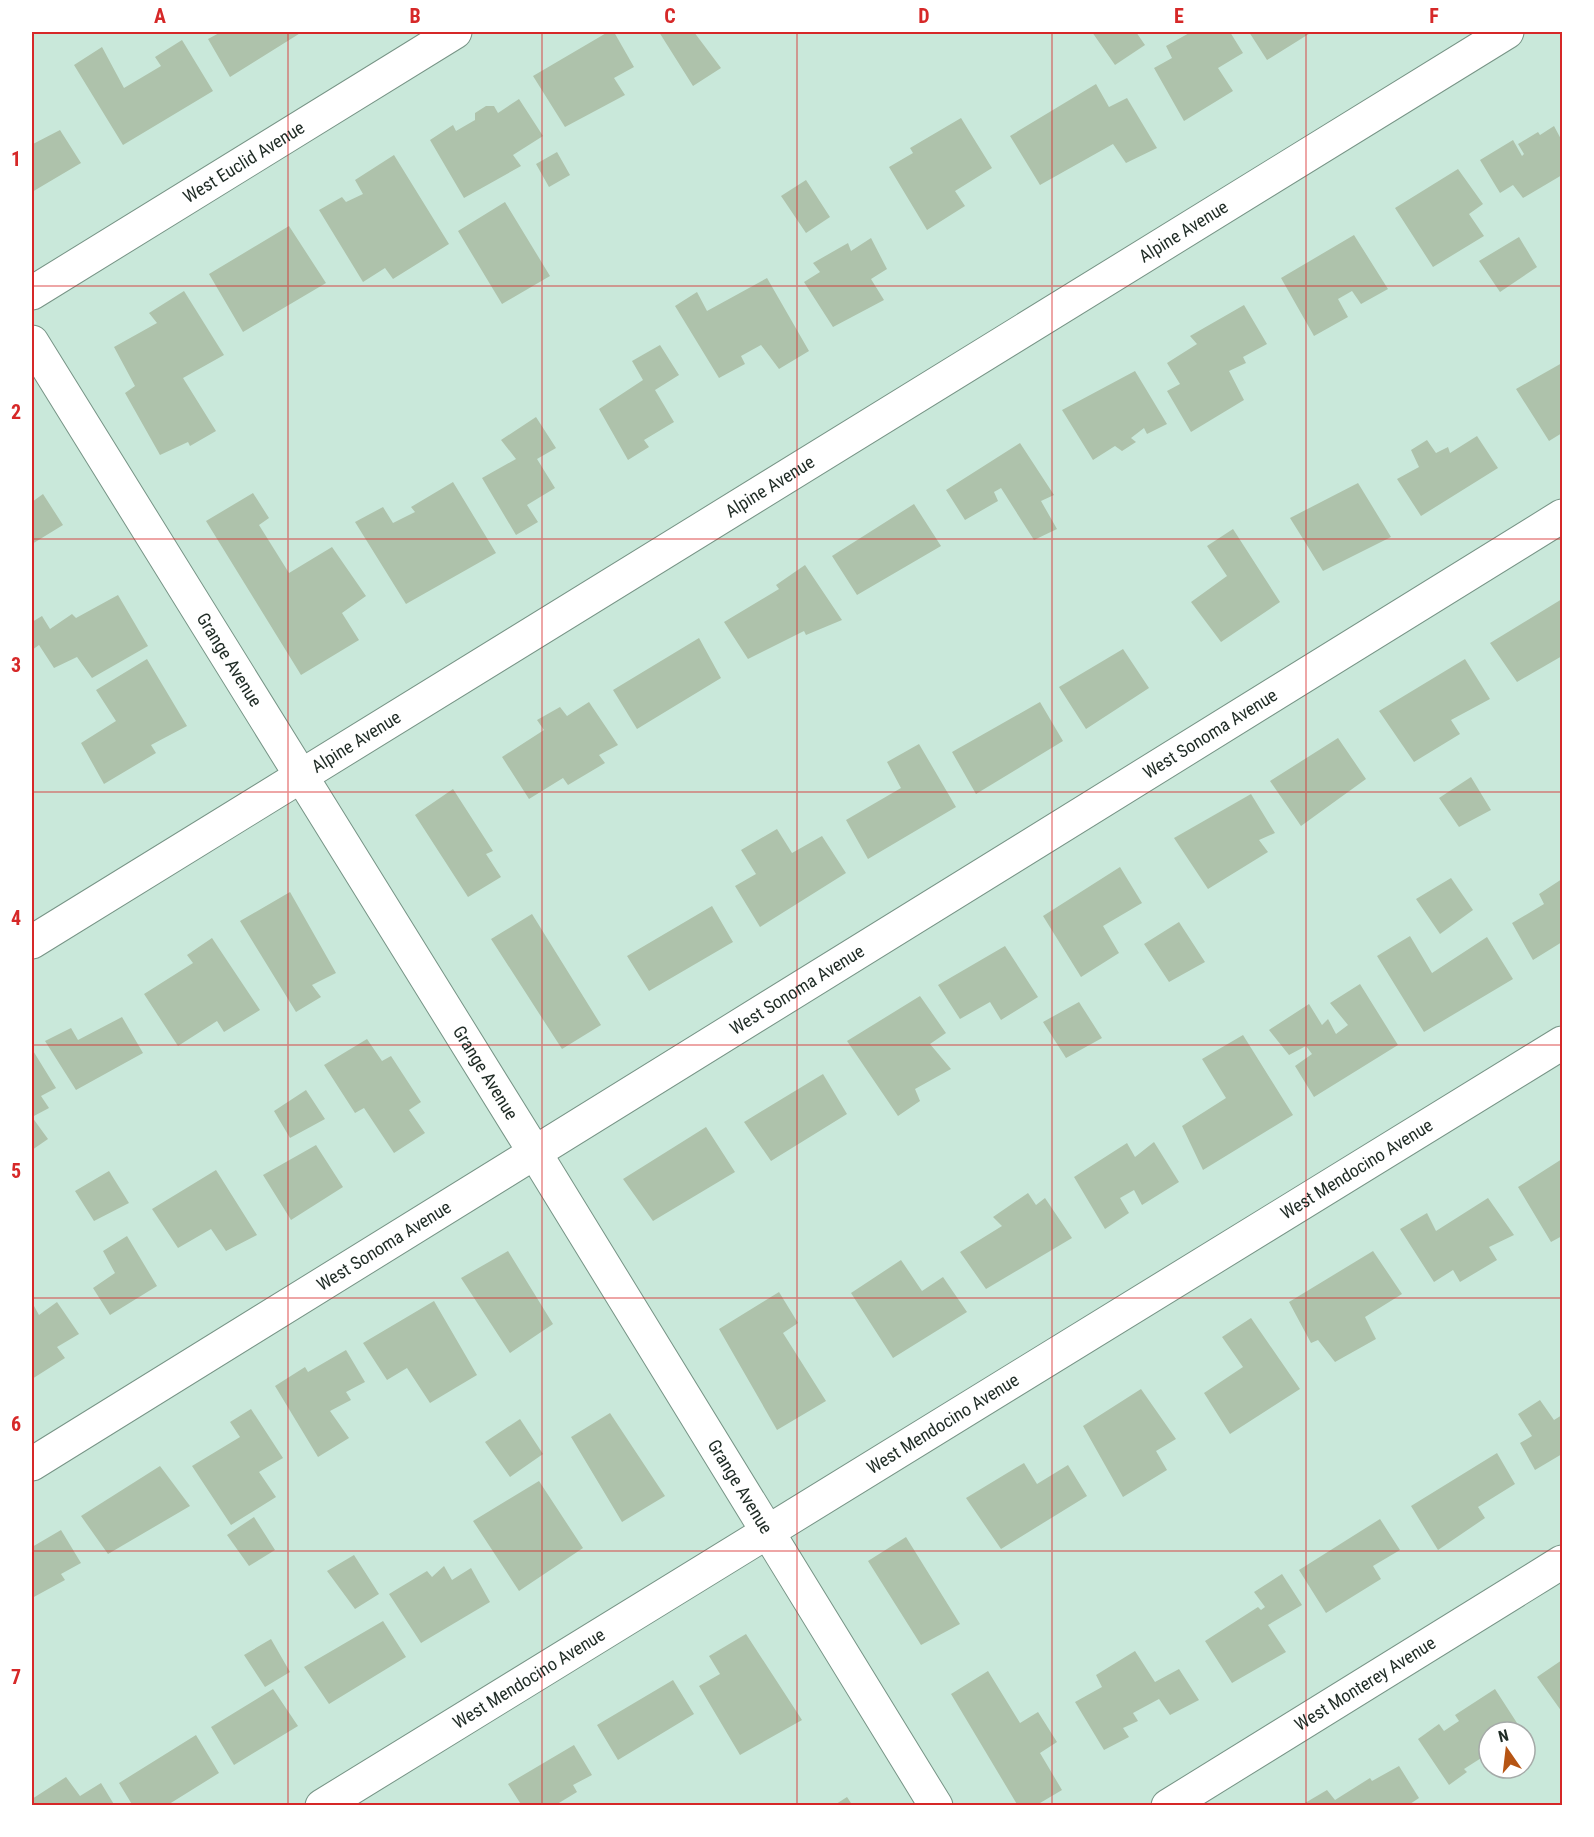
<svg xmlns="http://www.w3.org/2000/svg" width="1594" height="1837" font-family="'Roboto Condensed',sans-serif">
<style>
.building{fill:#aec2ab}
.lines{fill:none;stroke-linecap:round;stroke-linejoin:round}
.minor-casing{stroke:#779486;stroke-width:35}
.minor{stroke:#fff;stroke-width:33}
.grid{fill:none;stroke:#d62828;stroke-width:1.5;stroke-opacity:0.55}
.labels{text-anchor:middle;stroke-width:6;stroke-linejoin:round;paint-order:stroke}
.street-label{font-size:18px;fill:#1f2b25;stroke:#fff}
.neatline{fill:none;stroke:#d62828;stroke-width:2}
.grid-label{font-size:20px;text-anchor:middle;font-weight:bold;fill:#d62828}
</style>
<rect width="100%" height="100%" fill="#c9e8da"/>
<path class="building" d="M221,32H302L230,77L208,39Z
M608,32H614L634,67L614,78L625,95L565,127L533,76Z
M659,32H694L721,68L693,86Z
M1092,32H1136L1145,45L1115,65Z
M1191,32H1230L1243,53L1218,68L1233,91L1184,121L1154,68L1172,58L1166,46Z
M1249,32H1312L1267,60Z
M182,40L213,91L123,145L74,65L102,47L124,88L161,66L155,57Z
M1096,84L1109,107L1127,98L1157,148L1126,163L1113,144L1040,185L1010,136Z
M519,99L543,136L513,155L521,166L464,198L430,140L453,125L456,131L475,120V113L486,106H494L498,113Z
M961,118L992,168L955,191L965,206L927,230L889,167L913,153L910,148Z
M1554,126L1562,141V175L1523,198L1513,185L1500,193L1480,160L1513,140L1522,156L1524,154L1518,144L1538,132L1540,135Z
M60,130L81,163L32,192V140L33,144Z
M557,152L570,175L549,187L536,164Z
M394,155L449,244L393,279L385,268L363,282L319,210L342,197L346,202L363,194L355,180Z
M1458,169L1483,204L1469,214L1484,236L1433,267L1395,208Z
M806,180L830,217L806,233L781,196Z
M505,202L550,276L502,304L458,231Z
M289,226L326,283L243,332L209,274Z
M1354,235L1388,289L1361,304L1352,291L1338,299L1348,317L1314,336L1281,278Z
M1519,237L1537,267L1500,292L1479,261Z
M871,238L887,269L871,279L884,300L833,327L804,282L820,272L813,263L848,243L851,251Z
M767,278L809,351L779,369L761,345L741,356L745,364L719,378L675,306L697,292L707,311Z
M184,291L224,355L183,378L216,431L190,446L188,442L160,455L125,393L135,386L114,347L157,323L149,313Z
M1244,305L1267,344L1243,357L1246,363L1229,371L1244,400L1191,432L1167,391L1180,384L1167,363L1197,344L1190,336Z
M660,345L679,375L655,390L674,422L644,440L649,447L628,460L599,409L643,380L632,361Z
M1562,363V433L1549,441L1516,389Z
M1135,371L1167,424L1147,434L1144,428L1131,438L1136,442L1122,451L1115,446L1093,460L1062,410Z
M536,417L556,448L537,459L555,488L527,505L538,522L516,535L482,478L516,459L501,440Z
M1477,436L1498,468L1421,516L1397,479L1419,467L1411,450L1427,440L1436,453L1448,447L1450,453Z
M1020,443L1054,495L1041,501L1057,529L1034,540L1001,488L994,492L998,501L965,520L946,490Z
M453,482L496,553L406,604L355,522L383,507L393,523L415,512L411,507Z
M1358,483L1391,537L1323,571L1290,518Z
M253,493L269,518L259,525L289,573L332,547L366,596L342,613L359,640L301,675L206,521Z
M43,494L63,525L32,544V502Z
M914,504L941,546L857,595L832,556Z
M1233,529L1280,602L1221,642L1191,602L1227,576L1207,546Z
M805,565L842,620L806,635L804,631L748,659L724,622L779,589L776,585Z
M118,595L148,646L92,678L77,657L54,668L39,645L32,650V622L42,616L50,629L72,614L76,618Z
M1562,599V656L1517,682L1490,643Z
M699,638L721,678L637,729L613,690Z
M1123,649L1149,688L1086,729L1059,687Z
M147,659L187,726L151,745L156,753L104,784L81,743L116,721L96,690Z
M1465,659L1490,699L1451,720L1460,734L1414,762L1379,711Z
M589,702L618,745L599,755L605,763L568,785L563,778L529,799L502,757L544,730L537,720L560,707L567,716Z
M1040,702L1063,741L976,794L952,752Z
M1338,738L1366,779L1301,826L1270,781Z
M919,744L956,807L868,859L846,820L901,788L887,762Z
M1471,777L1491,810L1459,827L1439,798Z
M453,789L493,851L486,854L501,877L468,897L415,815Z
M1251,794L1275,833L1259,840L1268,852L1208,889L1174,838Z
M777,829L792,853L822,836L846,873L760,927L735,886L756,874L741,850Z
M1120,867L1142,903L1103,926L1119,953L1081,977L1043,916Z
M1451,878L1473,910L1440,934L1416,899Z
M1562,879V942L1533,960L1512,923L1544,904L1539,894Z
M290,892L336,973L312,985L321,997L296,1012L240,921Z
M712,906L733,942L649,991L627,956Z
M532,914L601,1025L562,1049L491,939Z
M1179,922L1205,962L1169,982L1144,944Z
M1410,936L1432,973L1487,937L1513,979L1424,1032L1377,956Z
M212,938L260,1010L224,1032L217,1021L178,1046L144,994L193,963L187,955Z
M1005,946L1038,997L1001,1020L990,1002L960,1019L938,985Z
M1360,984L1398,1045L1314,1097L1295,1066L1312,1054L1306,1046L1289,1055L1269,1030L1309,1004L1322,1025L1328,1019L1336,1034L1348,1025L1330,1003Z
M920,996L946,1033L930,1044L951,1069L915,1089L920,1101L898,1116L847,1041Z
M1079,1002L1102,1038L1066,1058L1043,1022Z
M122,1017L143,1053L76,1090L45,1041L71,1028L78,1040Z
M1243,1035L1293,1115L1203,1170L1182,1126L1226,1098L1202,1059Z
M367,1039L382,1061L391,1056L421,1102L409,1110L425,1133L394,1153L364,1108L355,1113L324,1065Z
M32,1049L56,1088L41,1096L49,1108L32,1117L48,1139L32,1150Z
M823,1074L847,1114L771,1161L744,1122Z
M306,1090L325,1119L290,1138L274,1111Z
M706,1127L735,1172L653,1221L623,1179Z
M1154,1142L1179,1182L1142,1205L1134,1190L1120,1198L1129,1213L1105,1229L1074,1177L1127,1143L1135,1157Z
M316,1145L343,1187L291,1220L263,1175Z
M1562,1159V1236L1551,1242L1518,1187Z
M216,1170L257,1235L226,1251L211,1229L178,1248L152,1209Z
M109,1171L129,1203L94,1221L75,1191Z
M1028,1193L1036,1205L1045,1198L1072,1238L986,1289L960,1252L1002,1226L993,1217Z
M1488,1198L1514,1235L1489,1247L1497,1260L1460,1282L1453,1270L1434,1282L1400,1229L1427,1213L1436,1231Z
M127,1236L157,1286L110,1315L93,1288L115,1273L103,1251Z
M508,1251L553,1324L510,1353L461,1278Z
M1373,1251L1402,1294L1365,1317L1376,1339L1335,1362L1318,1340L1311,1343L1289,1302Z
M901,1260L922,1291L943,1277L967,1312L893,1358L851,1293Z
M779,1292L798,1323L783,1333L826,1401L777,1430L719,1329Z
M434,1301L477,1375L430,1403L407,1368L387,1380L363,1343Z
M57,1302L79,1334L57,1347L65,1358L32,1379V1308L34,1306L39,1315Z
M1251,1318L1300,1389L1230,1434L1204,1393L1243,1367L1222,1337Z
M346,1350L365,1382L346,1392L351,1400L330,1411L349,1438L318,1457L275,1386L305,1367L308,1372Z
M1141,1389L1176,1439L1156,1451L1167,1470L1123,1497L1083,1426Z
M1540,1400L1554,1420L1562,1415V1454L1535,1470L1520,1443L1532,1436L1518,1414Z
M251,1409L283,1458L259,1472L276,1497L231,1525L192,1466L240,1437L230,1422Z
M610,1413L665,1496L622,1522L571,1437Z
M520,1419L543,1454L510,1477L485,1442Z
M1497,1453L1515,1484L1478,1507L1485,1518L1438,1550L1411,1506Z
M1024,1463L1037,1484L1068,1465L1087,1496L1001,1549L966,1498Z
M160,1466L190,1506L108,1554L81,1516Z
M539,1481L583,1548L519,1591L473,1521Z
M254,1517L275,1550L249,1566L227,1535Z
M1380,1519L1400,1550L1373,1566L1381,1579L1326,1613L1299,1570Z
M61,1530L81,1563L61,1574L65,1580L32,1598V1547Z
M906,1537L960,1624L921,1645L868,1561Z
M354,1555L379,1594L355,1609L327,1571Z
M444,1566L452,1580L471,1568L490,1602L421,1643L389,1594L427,1571L432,1577Z
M1282,1574L1302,1605L1268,1625L1286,1652L1232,1683L1205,1641L1258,1607L1261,1610L1265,1607L1254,1592Z
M383,1621L406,1657L329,1704L304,1667Z
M746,1634L802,1720L740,1755L699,1686L720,1674L709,1656Z
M271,1639L290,1672L265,1687L244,1655Z
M1135,1651L1155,1682L1179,1669L1199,1700L1170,1715L1159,1699L1133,1713L1138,1721L1123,1728L1129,1737L1104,1750L1075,1702L1102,1687L1096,1675Z
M1562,1660V1712L1537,1677Z
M988,1671L1020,1723L1038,1712L1057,1742L1040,1753L1062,1790L1035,1806H1018L951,1694Z
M673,1680L694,1714L618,1760L597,1725Z
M273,1689L298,1726L234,1765L211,1727Z
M1495,1689L1517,1723L1502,1732H1489V1753L1464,1769L1467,1772L1449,1785L1418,1739L1439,1724L1444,1731L1459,1721L1455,1715Z
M196,1735L219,1773L166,1806H133L119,1783Z
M574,1745L592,1775L573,1785L577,1792L554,1806H522L508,1784Z
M1399,1766L1419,1798L1407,1806H1306L1305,1803L1327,1790L1335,1800L1370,1778L1372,1781Z
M66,1777L80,1796L101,1783L115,1806H32V1799Z
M847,1797L853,1806H833Z"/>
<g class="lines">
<g class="minor-casing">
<g id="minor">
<path id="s1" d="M32,293L455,32"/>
<path id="s2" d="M32,342L535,1153L936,1806"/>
<path id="s3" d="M32,942L1507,32"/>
<path id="s4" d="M32,1464L1562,516"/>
<path id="s5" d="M322,1806L1562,1043"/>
<path id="s6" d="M1168,1806L1562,1562"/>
</g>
</g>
<use href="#minor" class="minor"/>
</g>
<path class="grid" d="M288,32V1806M542,32V1806M797,32V1806M1052,32V1806M1306,32V1806M32,286H1562M32,539H1562M32,792H1562M32,1045H1562M32,1298H1562M32,1551H1562"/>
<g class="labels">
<g class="street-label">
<text dy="6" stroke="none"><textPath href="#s1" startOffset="249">West Euclid Avenue</textPath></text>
<text dy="6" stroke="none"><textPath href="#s3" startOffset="1353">Alpine Avenue</textPath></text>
<text dy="6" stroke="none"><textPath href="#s3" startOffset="867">Alpine Avenue</textPath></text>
<text dy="6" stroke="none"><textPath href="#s2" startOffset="374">Grange Avenue</textPath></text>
<text dy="6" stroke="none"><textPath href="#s4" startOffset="1386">West Sonoma Avenue</textPath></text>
<text dy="6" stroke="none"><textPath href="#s3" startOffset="381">Alpine Avenue</textPath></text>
<text dy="6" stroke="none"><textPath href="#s4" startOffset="900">West Sonoma Avenue</textPath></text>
<text dy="6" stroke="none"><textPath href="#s2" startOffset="860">Grange Avenue</textPath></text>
<text dy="6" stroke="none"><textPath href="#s5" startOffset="1215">West Mendocino Avenue</textPath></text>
<text dy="6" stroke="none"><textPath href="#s4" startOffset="414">West Sonoma Avenue</textPath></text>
<text dy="6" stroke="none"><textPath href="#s5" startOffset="729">West Mendocino Avenue</textPath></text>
<text dy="6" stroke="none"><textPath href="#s2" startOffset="1346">Grange Avenue</textPath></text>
<text dy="6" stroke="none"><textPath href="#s5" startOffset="243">West Mendocino Avenue</textPath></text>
<text dy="6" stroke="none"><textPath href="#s6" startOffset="232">West Monterey Avenue</textPath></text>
</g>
</g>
<rect width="1594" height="1837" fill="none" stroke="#ffffff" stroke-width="66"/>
<g transform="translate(1507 1750) rotate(346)"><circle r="28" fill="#ffffff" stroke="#a5aaa8" stroke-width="1.5"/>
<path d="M0-4.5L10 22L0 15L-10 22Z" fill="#b65514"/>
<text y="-9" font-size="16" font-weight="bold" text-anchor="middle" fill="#1f2b25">N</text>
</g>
<rect x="33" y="33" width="1528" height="1771" class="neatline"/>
<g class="grid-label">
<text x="160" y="23">A</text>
<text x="415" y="23">B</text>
<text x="670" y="23">C</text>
<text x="924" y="23">D</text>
<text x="1179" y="23">E</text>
<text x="1434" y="23">F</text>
<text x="16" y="166">1</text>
<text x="16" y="419">2</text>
<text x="16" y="672">3</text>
<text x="16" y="925">4</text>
<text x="16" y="1178">5</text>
<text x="16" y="1431">6</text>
<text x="16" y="1684">7</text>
</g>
</svg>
